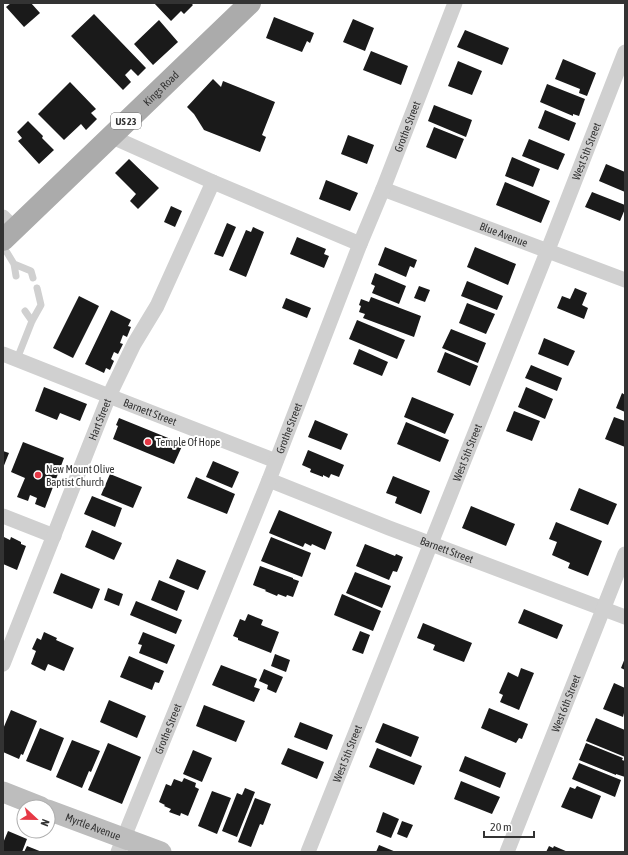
<svg xmlns="http://www.w3.org/2000/svg" width="628" height="855" font-family="'Asap Condensed',sans-serif">
<style>
.building{fill:#1a1a1a}
.lines{fill:none;stroke-linecap:round;stroke-linejoin:round}
.service{stroke:#d0d0d0;stroke-width:7}
.minor{stroke:#d0d0d0;stroke-width:15}
.secondary{stroke:#bdbdbd;stroke-width:21}
.primary{stroke:#ababab;stroke-width:22}
.poi-dot{fill:#e63946;stroke:#fff;stroke-width:1.5}
.labels{text-anchor:middle;stroke-width:4;stroke-linejoin:round;paint-order:stroke}
.shield{fill:#fff;stroke:#707070;stroke-width:1}
.shield-label{font-size:10px;font-weight:bold;fill:#333}
.street-label{font-size:11px;fill:#333;stroke:#fff}
.poi-label{font-size:11px;fill:#333;stroke:#fff;text-anchor:start}
</style>
<rect width="100%" height="100%" fill="#fff"/>
<path class="building" d="M11,3H31L40,13L24,27L6,7Z
M154,3H191L193,5L184,14L181,11L171,21Z
M94,14L146,68L138,76L131,69L125,75L131,82L123,90L71,36Z
M274,17L314,33L310,43L307,41L302,52L266,38Z
M353,19L374,28L365,51L343,42Z
M159,20L178,42L153,65L134,44Z
M465,30L509,48L502,65L457,47Z
M371,51L408,66L401,85L363,70Z
M563,59L596,73L587,96L579,93L580,89L555,79Z
M458,61L482,71L472,95L448,86Z
M213,79L221,87L223,81L275,102L262,135L266,137L260,152L204,130L194,114L187,107Z
M70,82L96,109L91,113L97,119L86,130L81,124L64,140L38,114Z
M547,84L585,99L579,116L573,114V116L540,102Z
M434,105L472,120L466,137L428,121Z
M545,110L576,123L569,141L538,128Z
M28,121L43,136L42,138L54,150L39,164L18,141L22,138L17,132Z
M434,127L464,139L456,159L426,147Z
M348,135L374,145L367,164L341,154Z
M529,139L565,154L558,170L522,156Z
M512,157L540,169L533,187L505,176Z
M129,159L159,188L138,209L130,201L136,194L115,173Z
M606,164L625,172V192L599,181Z
M326,180L358,193L350,211L319,199Z
M505,182L550,201L541,223L496,205Z
M592,192L625,205V209L620,221L585,207Z
M171,206L182,211L175,227L164,222Z
M227,223L236,227L223,257L214,254Z
M253,227L264,232L246,277L229,270L246,230L251,232Z
M297,237L326,249L324,254L329,256L324,268L290,254Z
M385,247L417,260L414,268L410,266L406,277L378,265Z
M475,247L516,264L508,285L467,267Z
M375,273L406,286L399,304L372,293L375,286L371,284Z
M467,281L503,296L497,310L461,296Z
M419,286L430,290L425,302L414,298Z
M575,288L587,293L582,305L588,308L584,319L557,308L562,296L570,299Z
M79,296L99,306L73,358L53,348Z
M371,297L421,316L414,337L363,318L365,314L359,312L361,306L359,305L361,299L369,302Z
M286,298L311,308L307,318L282,308Z
M467,303L495,314L486,334L459,323Z
M111,310L131,320L128,326L131,327L127,337L123,335L120,343L123,344L118,354L114,352L111,359L114,361L110,370L106,368L104,373L85,364Z
M357,320L405,340L397,359L349,339Z
M451,329L486,343L478,363L442,348Z
M544,338L575,351L568,366L538,354Z
M359,349L388,362L382,376L353,364Z
M445,352L478,366L470,386L437,372Z
M531,365L562,378L557,391L525,378Z
M44,387L87,404L80,421L60,413L57,420L35,411Z
M526,387L553,399L545,419L518,407Z
M622,393L625,395V412L616,408Z
M412,397L454,414L445,434L404,417Z
M514,411L540,421L532,441L506,431Z
M614,417L625,421V447L605,439Z
M119,418L183,444L174,464L113,439L118,426L116,425Z
M315,420L348,434L341,450L308,437Z
M406,422L449,440L440,462L397,444Z
M23,442L64,458L45,508L35,504L37,498L30,495L28,501L17,497L25,478L11,472Z
M308,450L344,465L339,477L331,474L329,478L323,475V477L310,472L311,469L302,465Z
M3,451L9,453L3,468Z
M213,461L239,472L232,488L206,477Z
M110,474L142,487L133,508L101,495Z
M393,476L430,491L421,514L395,503L397,497L386,493Z
M196,477L235,494L227,514L187,498Z
M579,488L617,504L608,525L570,510Z
M92,496L122,508L115,527L84,514Z
M471,506L515,524L506,546L462,528Z
M279,510L332,532L325,550L312,544L311,546L305,543L303,547L269,533Z
M556,522L602,541L588,576L568,568L570,563L552,555L557,542L549,539Z
M92,530L122,543L114,560L85,547Z
M4,537L10,540L11,537L21,542V544L26,546L17,570L3,564V540Z
M271,537L311,553L302,577L261,561Z
M365,544L395,556L396,554L403,557L397,572L393,571L389,580L356,566Z
M177,559L206,571L198,590L169,578Z
M260,566L293,578V579L299,581L293,597L287,595L286,597L278,594L277,596L265,591L266,590L253,585Z
M355,572L391,586L382,608L346,593Z
M61,573L100,589L92,609L53,593Z
M159,580L185,591L177,611L151,600Z
M108,588L123,594L119,606L104,600Z
M342,594L381,611L373,631L334,615Z
M136,601L182,620L176,634L130,615Z
M524,609L563,625L557,639L518,623Z
M248,614L263,620L261,625L279,632L271,653L238,640V638L233,636L240,619L245,621Z
M423,623L472,643L464,662L433,650L435,645L417,638Z
M360,631L370,635L363,654L352,650Z
M44,632L57,638L56,640L74,648L64,671L48,664L45,671L31,664L36,651L32,649L37,638L41,640Z
M143,632L175,645L167,664L139,653L142,645L138,644Z
M275,654L290,660L286,672L271,666Z
M129,656L164,671L159,683L155,682L152,690L120,677Z
M625,658V670L621,668Z
M221,665L257,679L254,687L260,689L254,702L212,685Z
M521,668L534,673L519,710L500,702L503,695L499,693L508,672L518,677Z
M264,669L283,677L276,693L267,689L268,685L259,681Z
M614,683L625,688V713H624L623,717L603,709Z
M109,700L146,716L137,738L100,722Z
M204,705L245,721L236,742L196,726Z
M489,708L528,724L522,739L519,738L516,743L481,728Z
M11,710L37,721L23,755L21,754L19,759L3,752V729Z
M596,718L625,730V757L586,741Z
M300,722L333,735L327,750L294,737Z
M383,723L419,737L411,757L375,742Z
M40,728L64,738L51,771L26,761Z
M72,740L100,751L91,772L89,771L82,788L56,777Z
M108,743L141,757L122,804L88,790Z
M586,743L623,758L622,760L625,761V777L616,774V775L579,760Z
M288,748L324,762L317,779L281,764Z
M377,748L422,766L414,785L369,767Z
M193,750L212,758L202,782L183,774Z
M465,756L506,773L500,788L459,771Z
M579,763L621,780L615,797L572,779Z
M184,778L196,783L195,787L199,789L188,816L181,813L180,816L169,812L171,809L164,806L165,805L159,802L166,784L171,786L174,779L182,782Z
M461,781L500,797L492,814L454,799Z
M577,786L601,796L592,819L561,807L570,787L575,789Z
M245,788L255,792L237,837L222,831L237,793L242,795Z
M212,791L231,798L217,834L198,826Z
M255,798L271,804L263,825L260,824L251,847L238,842Z
M383,812L399,819L391,838L376,832Z
M402,821L413,825L407,838L397,834Z
M8,831L27,839L22,852H3V843Z
M379,845L396,852H376Z
M27,846L42,852H24Z
M549,846L553,848L554,846L568,852H546Z"/>
<g class="lines">
<path class="service" d="M3,246L14,264L16,276
M14,264L31,271L33,278
M25,311L32,321
M17,359L32,321L41,305L37,288"/>
<g class="minor">
<path d="M110,136L213,182L360,244"/>
<path id="s1" d="M383,189L625,280"/>
<path d="M3,217L15,229"/>
<path id="s2" d="M3,354L109,396L276,461"/>
<path id="s3" d="M269,480L389,528L625,617"/>
<path d="M3,516L54,536"/>
<path id="s4" d="M3,664L109,396L134,344L157,306L213,182"/>
<path id="s5" d="M118,852L269,480L360,244L383,189L455,3"/>
<path id="s6" d="M308,852L553,237L625,52"/>
<path id="s7" d="M507,852L625,554"/>
</g>
<g class="secondary">
<path d="M3,792L41,807"/>
<path id="s8" d="M48,810L161,852"/>
</g>
<path class="primary" id="s9" d="M3,240L250,3"/>
</g>
<g class="poi-dot">
<circle cx="148" cy="442" r="4"/>
<circle cx="38" cy="475" r="4"/>
</g>
<g class="labels">
<rect class="shield" x="111" y="113" width="30" height="16" rx="3"/>
<g class="shield-label">
<text x="126" y="125">US 23</text>
</g>
<g class="street-label">
<text dy="4" stroke="none"><textPath href="#s9" startOffset="219">Kings Road</textPath></text>
<text dy="4" stroke="none"><textPath href="#s5" startOffset="781">Grothe Street</textPath></text>
<text dy="4" stroke="none"><textPath href="#s6" startOffset="754">West 5th Street</textPath></text>
<text dy="4" stroke="none"><textPath href="#s1" startOffset="129">Blue Avenue</textPath></text>
<text dy="4" stroke="none"><textPath href="#s2" startOffset="158">Barnett Street</textPath></text>
<text dy="4" stroke="none"><textPath href="#s4" startOffset="263">Hart Street</textPath></text>
<text dy="4" stroke="none"><textPath href="#s5" startOffset="457">Grothe Street</textPath></text>
<text dy="4" stroke="none"><textPath href="#s6" startOffset="430">West 5th Street</textPath></text>
<text dy="4" stroke="none"><textPath href="#s3" startOffset="191">Barnett Street</textPath></text>
<text dy="4" stroke="none"><textPath href="#s7" startOffset="160">West 6th Street</textPath></text>
<text dy="4" stroke="none"><textPath href="#s5" startOffset="133">Grothe Street</textPath></text>
<text dy="4" stroke="none"><textPath href="#s6" startOffset="106">West 5th Street</textPath></text>
<text dy="4" stroke="none"><textPath href="#s8" startOffset="48">Myrtle Avenue</textPath></text>
</g>
<g class="poi-label">
<text x="156" y="446">Temple Of Hope</text>
<text x="46" y="473">New Mount Olive<tspan x="46" dy="13">Baptist Church</tspan></text>
</g>
</g>
<rect width="628" height="855" fill="none" stroke="#333333" stroke-width="8"/>
<g transform="translate(36 819) rotate(112)"><circle r="19" fill="#ffffff" stroke="#adadad"/>
<path d="M0-3L7 15L0 10L-7 15Z" fill="#e63946"/>
<text y="-6" font-size="11" font-weight="bold" text-anchor="middle" fill="#333333">N</text>
</g>
<path d="M484 831v6h50v-6" fill="none" stroke="#333333" stroke-width="2"/>
<text x="490" y="831" font-size="12" fill="#333333" stroke="#ffffff" stroke-width="3" paint-order="stroke">20 m</text>
</svg>
